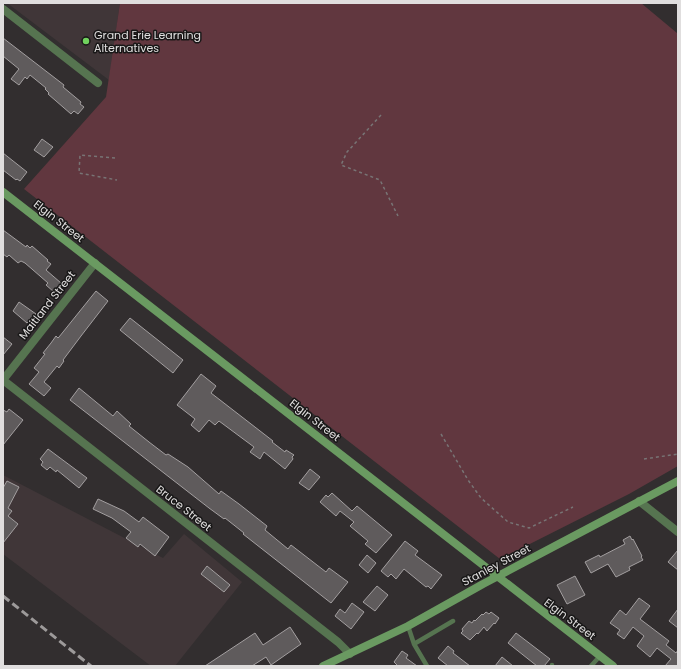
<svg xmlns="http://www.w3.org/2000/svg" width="681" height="669" font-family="Poppins,sans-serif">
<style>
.built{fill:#403638}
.green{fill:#61373f}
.building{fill:#5f5b5c;stroke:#a39fa0}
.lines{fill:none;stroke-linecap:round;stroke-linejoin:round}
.path{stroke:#787475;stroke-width:1.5;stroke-dasharray:3 3;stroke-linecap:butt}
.lane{stroke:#567450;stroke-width:4.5}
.street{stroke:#567450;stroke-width:8}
.secondary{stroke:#6a9a61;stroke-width:8}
.rail{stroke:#9d9a9a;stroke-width:3;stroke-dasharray:8 4;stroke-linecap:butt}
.poi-dot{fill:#71d25e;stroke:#181717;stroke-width:1.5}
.labels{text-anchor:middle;stroke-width:3;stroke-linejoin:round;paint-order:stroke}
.poi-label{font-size:11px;fill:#e0dede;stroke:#181717;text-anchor:start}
.street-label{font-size:11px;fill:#e0dede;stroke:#181717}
</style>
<rect width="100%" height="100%" fill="#322e2f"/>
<path class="built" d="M7,3H120L109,80Z
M3,475L163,558L184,534L242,582L175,666H151L3,554Z"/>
<path class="green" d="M120,3H641L677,33L678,466L629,494L500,559L24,189L106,97Z"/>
<path class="building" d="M3,38L64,85L63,87L81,102L80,104L84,107L78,114L74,111L71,114L48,94L49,93L45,89L46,88L30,75L27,79L25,77L19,85L11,79L19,69L3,56Z
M42,139L53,147L44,157L34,150Z
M3,153L27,172L20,181L17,179L16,180L3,170Z
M3,230L26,247L27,245L30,248L32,246L48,260L47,261L51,264L46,270L61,283L54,292L46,285L48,283L25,263L21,261L18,263L9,255L7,257L3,254Z
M96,291L108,301L81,336L63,360L64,361L59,368L57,366L44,382L51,388L44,396L29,384L39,372L34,368L45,354L43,353L51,343L56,336L58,338L59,337Z
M19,302L36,314L31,321L30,320L27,323L13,311Z
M130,318L183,360L173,373L120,330Z
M3,337L12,344L3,355Z
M201,374L216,386L211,393L273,441L272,442L285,452L286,450L294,455L292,457L293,459L285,469L264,452L260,459L250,452L254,447L219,421L215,425L209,420L199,432L191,425L195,419L177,405Z
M79,388L113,416L117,411L131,424L129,426L149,442L166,455L168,454L188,467L219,494L221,491L239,504L267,526L265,530L288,549L291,545L326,572L329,568L348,582L331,603L243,534L244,533L225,518L224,519L209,508L70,400Z
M9,409L23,420L3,445V410L7,412Z
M48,449L87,478L79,488L57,470L56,472L50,467L47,470L41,465L43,462L40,459Z
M310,469L320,477L309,490L299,483Z
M7,481L19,487L8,508L12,511L8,516L18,524L3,543V488Z
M332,493L352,511L357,506L392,535L376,553L365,544L368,541L350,526L354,522L340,511L336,516L320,502L326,495L328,497Z
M98,499L124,511L139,522L143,517L169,537L155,556L140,544L138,547L126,538L131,532L112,518L93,509Z
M630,536L632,540L633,539L642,556L641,557L643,560L629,567L630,570L616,577L608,564L591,573L585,562L599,555L600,557L625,544L623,540Z
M405,541L418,551L415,555L442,575L431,589L428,586L426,587L404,569L396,579L391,574L388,577L381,571Z
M678,550V570L668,562Z
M367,555L376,563L368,573L359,565Z
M207,566L230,585L224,592L201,574Z
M575,576L585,595L567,604L557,585Z
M377,586L388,595L375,611L363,602Z
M639,598L650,606L640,619L669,641L666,645L676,653L678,650V666H665L671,659L657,648L650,657L637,646L644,636L633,627L624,639L617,634L620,630L610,623L620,610L626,615Z
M352,603L364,612L351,629L335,616L340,609L345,613Z
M678,609V628L669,621Z
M486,612L489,614L491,612L499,618L495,624L494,623L487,631L484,627L478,634L477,633L470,640L461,633L463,631L462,629L469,621L472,623L474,620L475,621L482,614L483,615Z
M290,627L301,644L271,665L266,657L252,666H205L255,633L263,645Z
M516,633L550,659L544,666H537L508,643Z
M448,646L454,651L453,653L470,666H448L438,658Z
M402,651L408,655L406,658L417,666H398L394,662Z
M502,657L513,666H495Z"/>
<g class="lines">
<path class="path" d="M381,115L347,152L341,165L380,180L398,216
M115,158L80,155L79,173L117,180
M441,434L468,480L481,498L508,522L529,528L573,507
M644,459L678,454"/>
<path class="lane" d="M408,626L414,644L427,666
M414,644L453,621
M552,665V666
M591,666L600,656"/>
<path class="street" d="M3,9L98,83
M3,380L338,642L350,654
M3,380L95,263
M639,501L678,532"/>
<path class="secondary" d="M3,192L613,666
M323,666L408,626L483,584L678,481"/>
<path class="rail" d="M3,596L91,666"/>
</g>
<circle class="poi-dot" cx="86" cy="41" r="4"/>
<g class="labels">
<g class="poi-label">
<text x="94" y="39">Grand Erie Learning<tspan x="94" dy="13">Alternatives</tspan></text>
</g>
<g class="street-label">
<text transform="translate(59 221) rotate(38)" y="4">Elgin Street</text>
<text transform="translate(47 305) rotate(-52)" y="4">Maitland Street</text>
<text transform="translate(315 420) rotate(38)" y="4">Elgin Street</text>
<text transform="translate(184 508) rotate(38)" y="4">Bruce Street</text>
<text transform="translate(496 565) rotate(-28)" y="4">Stanley Street</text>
<text transform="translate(570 619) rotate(37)" y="4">Elgin Street</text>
</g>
</g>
<rect width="681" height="669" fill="none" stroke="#e0dede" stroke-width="8"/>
</svg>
